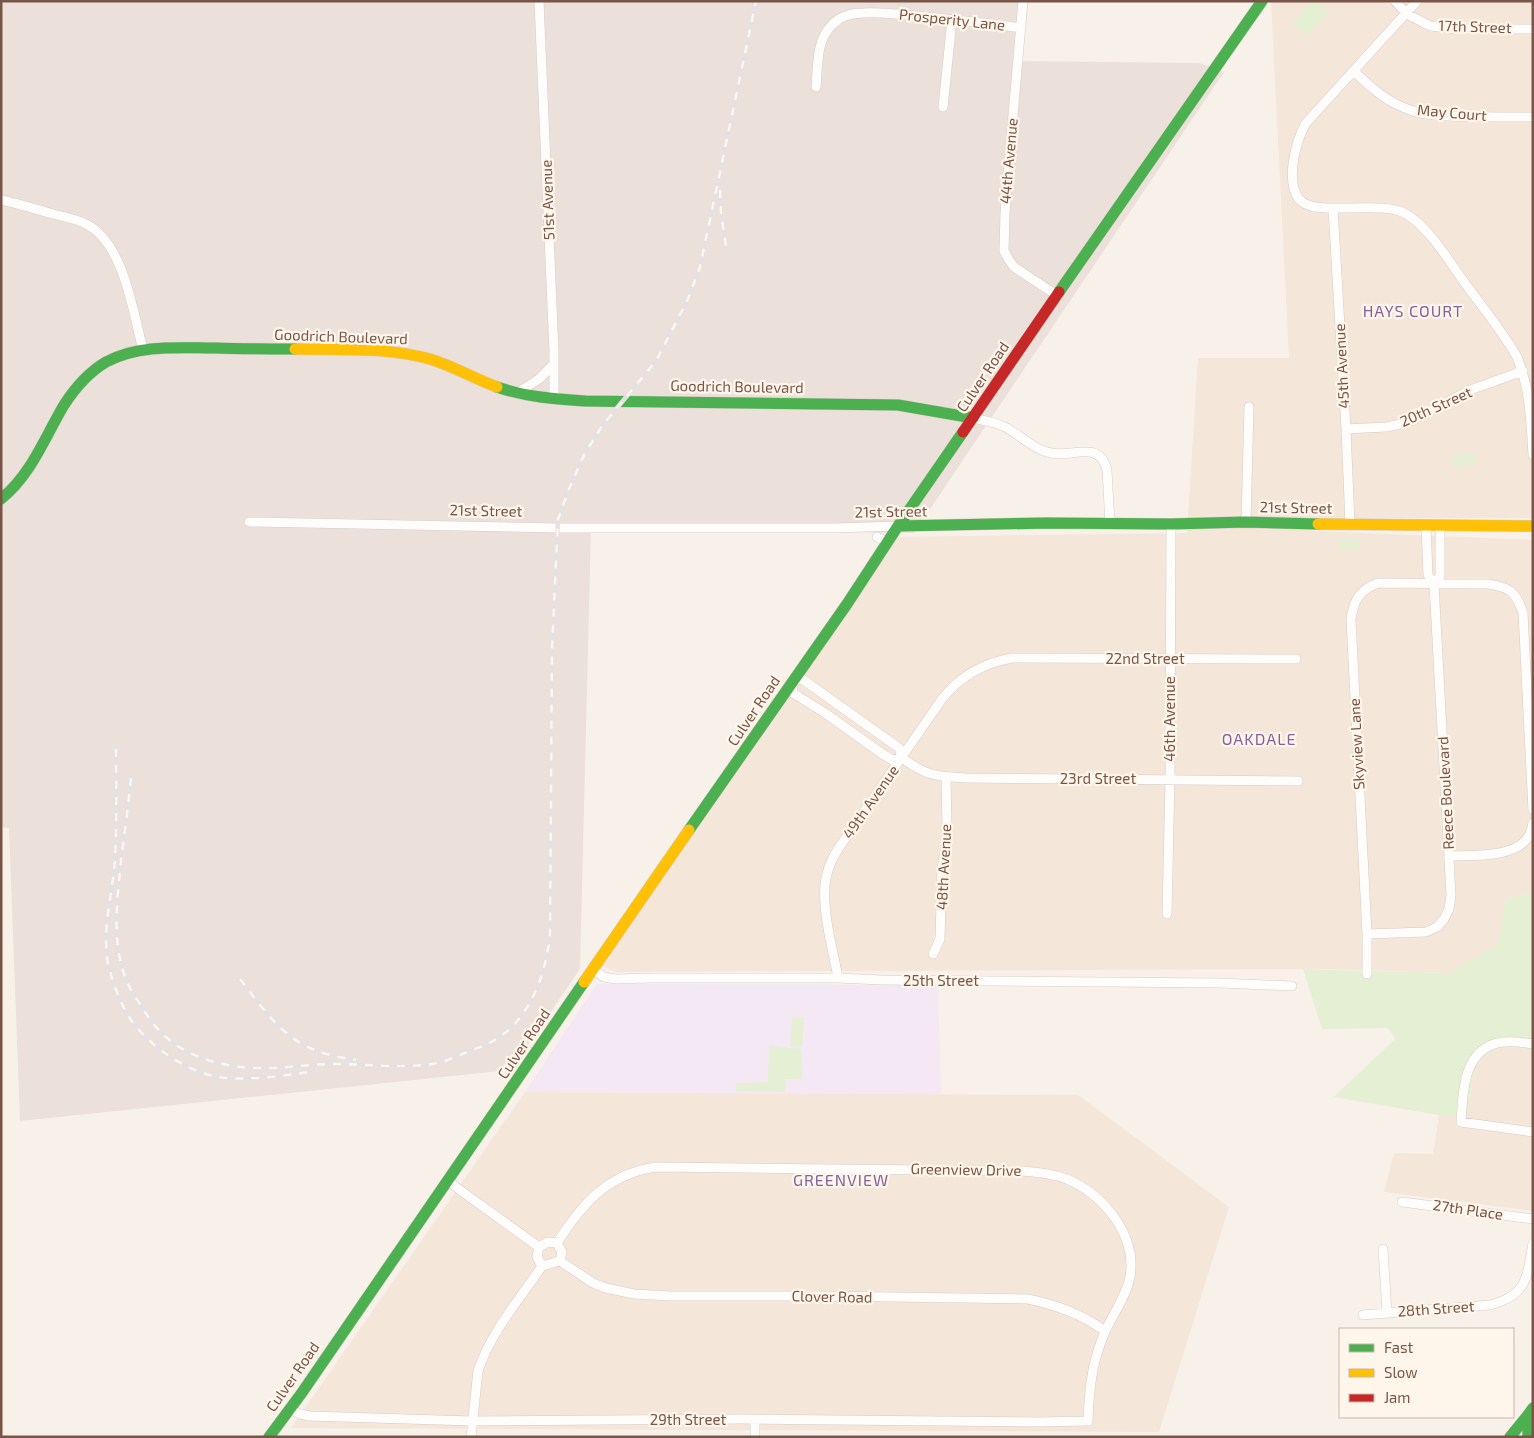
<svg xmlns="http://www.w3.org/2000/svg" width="1534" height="1438" font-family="'Exo 2',sans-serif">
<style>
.residential{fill:#f4e6d9}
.industrial{fill:#ebe1da}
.education{fill:#f3e8f3}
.green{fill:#e5efd3}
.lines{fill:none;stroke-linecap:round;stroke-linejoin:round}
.street-casing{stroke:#d6ccc6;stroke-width:10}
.fast-casing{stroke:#d7cdc6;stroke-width:12}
.slow-casing{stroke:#d7cdc6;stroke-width:12}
.jam-casing{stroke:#d7cdc6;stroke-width:12}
.street{stroke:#fefdfc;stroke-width:9}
.fast{stroke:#4caf50;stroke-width:11}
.slow{stroke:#ffc107;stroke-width:11}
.jam{stroke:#c62828;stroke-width:11}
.rail-casing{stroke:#e4e1e5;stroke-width:4.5}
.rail{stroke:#fff6eb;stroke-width:2.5;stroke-dasharray:8;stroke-linecap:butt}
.labels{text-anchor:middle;stroke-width:4.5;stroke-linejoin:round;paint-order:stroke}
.street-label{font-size:15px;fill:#795547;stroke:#fff6eb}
.neighbourhood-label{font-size:16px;letter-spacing:1px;fill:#85629d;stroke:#fff6eb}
</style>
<rect width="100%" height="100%" fill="#f8f1ea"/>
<path class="residential" d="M1271,1H1533V518H1313L1314,531L1533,540V893L1505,899L1499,943L1450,973L1325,969L616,972L602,966L898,537L1187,533L1198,358H1289Z
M1505,1046L1533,1051V1211L1384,1192L1394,1153L1433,1154L1439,1115H1468L1474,1069L1482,1058L1496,1050Z
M525,1092L1078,1095L1229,1207L1159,1432L291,1428Z"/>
<path class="industrial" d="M1,1H1022L1018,61L1199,63L1224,72L914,533L591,528L580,969L511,1070L20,1121L9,828L1,827Z"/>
<path class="education" d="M597,984L938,985L941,1094L525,1092Z"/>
<path class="green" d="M1313,1H1317L1329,13L1307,36L1292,23Z
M1475,453L1476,465L1453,467L1452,455Z
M1339,539H1359L1360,550H1339Z
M1533,893V1051L1505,1046L1496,1050L1482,1058L1474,1069L1468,1115H1439L1334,1097L1395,1039L1388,1028L1322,1029L1303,969L1450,973L1499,943L1505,899Z
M792,1017L804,1018L802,1047L790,1046Z
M769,1046L801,1049L802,1079H785V1092L736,1091V1083L768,1082Z"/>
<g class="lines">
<g class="street-casing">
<path id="street" d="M539,1L554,352V399
M1023,1L1009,161L1005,213L1004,251L1009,260L1014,267L1058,296
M1395,1L1407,14L1430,26L1457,29H1533
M1417,1L1306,123C1296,141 1285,180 1299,199C1313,218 1380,199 1406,214C1430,228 1450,263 1467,286C1484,309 1503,332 1517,357C1530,388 1531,422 1533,455
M1354,71C1371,88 1387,102 1410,110C1423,115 1435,115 1448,116C1476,117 1505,117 1533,117
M816,87C818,66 816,40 832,25C840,16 852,13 864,13C884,12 905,15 925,17C957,20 989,23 1021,28
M943,107L952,20
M1,200C19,204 36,209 53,214C64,217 76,219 86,224C124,243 133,312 143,350
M1333,208L1346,429L1350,524
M517,393L539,379L554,364
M973,418C984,421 997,422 1007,428C1021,436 1035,450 1051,453C1073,458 1099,439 1107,470L1110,524
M1346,429L1386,427L1401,424L1413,420L1470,390L1523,371
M249,522L558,528H836L898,526
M1246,522L1249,407
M877,537L888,542
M1434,584L1440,576V525
M902,758L893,760L884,755L825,713L793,693L792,681L802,679L899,748L902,758C927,776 934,776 965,778L1298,781
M1449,856C1472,855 1518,859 1530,834C1532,831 1532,826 1533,823
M1167,914L1170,779L1171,524
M1367,934L1426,932L1437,927L1444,919L1449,909L1451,895L1434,584L1428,575L1426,525
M933,954L940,939L942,867L946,848L947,825L946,777
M593,970L604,977L616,979L652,978H838L881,980L1220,983L1292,986
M1367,974V934L1351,619C1354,599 1360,590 1378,583L1488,584C1510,587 1516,592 1523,613L1533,810
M838,978C833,949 819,903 827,874C829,865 833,857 838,849L942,699C960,676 984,663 1012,658L1296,659
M1533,1044C1521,1042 1505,1040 1494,1044C1462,1055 1463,1095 1461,1122L1533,1132
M448,1181L464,1193L539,1247
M1402,1202L1533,1219
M548,1242L557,1243L562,1252L560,1261L542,1266L537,1257L539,1247Z
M1383,1249L1387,1313
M560,1261L593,1283L606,1288L634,1294L671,1296H818L1028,1299C1057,1305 1082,1314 1105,1331
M1363,1315L1490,1305C1528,1295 1527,1277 1533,1243
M290,1409L300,1414L309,1416L472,1421L740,1419L1039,1422L1088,1421C1089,1390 1092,1361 1105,1332C1113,1314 1126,1297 1130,1277C1137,1235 1104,1195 1067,1179C1053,1174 1037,1172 1022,1171L656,1167C607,1174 582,1204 557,1243
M471,1437L478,1371C491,1332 519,1300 542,1266
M755,1437V1420"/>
</g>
<g class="fast-casing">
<path id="fast" d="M1059,292L1262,1
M497,387C526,397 555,399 585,401L898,405L973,418
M1,499C31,475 45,437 64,405C75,388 89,372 106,362C139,344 180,348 215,348C242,349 268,349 295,349
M898,526L1047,523L1171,524L1246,522L1318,524
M689,830L847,604L898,526L963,432
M269,1437L301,1394L584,982
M1510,1437L1528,1415
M1528,1437V1415L1533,1408"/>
</g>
<g class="slow-casing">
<path id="slow" d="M295,349C340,350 386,347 430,359C453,366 475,379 497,387
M1318,524L1533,526
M584,982L689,830"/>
</g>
<g class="jam-casing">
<path id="jam" d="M963,432L1059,292"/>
</g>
<use href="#street" class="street"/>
<use href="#fast" class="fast"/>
<use href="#slow" class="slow"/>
<use href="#jam" class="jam"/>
<g class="rail-casing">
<path id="rail" d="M720,190L721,214L726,246
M116,749C116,785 117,822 115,859C113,891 103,924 107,957C109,974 121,1006 131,1020C151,1048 191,1075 226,1078C253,1080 282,1076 309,1072
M131,778C128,805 125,833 121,860C117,903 110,950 131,990C133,995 138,1000 141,1006C146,1013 150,1021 156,1027C182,1058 227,1069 266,1068C288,1068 311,1064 333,1064C364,1064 394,1068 424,1065C439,1064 454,1058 467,1052C482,1047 498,1040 510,1029C535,1004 547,968 550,933L552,649L558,519L569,489L584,455L602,426L656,361L688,299L700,267L756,1
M240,979C260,1005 282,1038 315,1050C327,1055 343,1058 356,1060"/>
</g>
<use href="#rail" class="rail"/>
</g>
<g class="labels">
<g class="street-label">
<text transform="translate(952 20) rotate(6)" y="5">Prosperity Lane</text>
<text transform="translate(1475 27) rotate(2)" y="5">17th Street</text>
<text transform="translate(1452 113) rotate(5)" y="5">May Court</text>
<text transform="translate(1009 161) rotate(-85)" y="5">44th Avenue</text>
<text transform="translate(548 200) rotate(-92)" y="5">51st Avenue</text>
<text transform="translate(341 337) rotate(2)" y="5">Goodrich Boulevard</text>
<text transform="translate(1342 366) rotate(-93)" y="5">45th Avenue</text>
<text transform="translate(983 377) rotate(-56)" y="5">Culver Road</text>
<text transform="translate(737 387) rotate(1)" y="5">Goodrich Boulevard</text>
<text transform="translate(1436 407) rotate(-24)" y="5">20th Street</text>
<text transform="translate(1296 508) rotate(1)" y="5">21st Street</text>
<text transform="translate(486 511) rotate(1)" y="5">21st Street</text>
<text transform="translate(891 512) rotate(-1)" y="5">21st Street</text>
<text x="1145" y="664">22nd Street</text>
<text transform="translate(754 711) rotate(-56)" y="5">Culver Road</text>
<text transform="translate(1170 719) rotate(-90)" y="5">46th Avenue</text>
<text transform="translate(1357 744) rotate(-93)" y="5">Skyview Lane</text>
<text x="1098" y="784">23rd Street</text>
<text transform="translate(1446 793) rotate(-93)" y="5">Reece Boulevard</text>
<text transform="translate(871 802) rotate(-55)" y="5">49th Avenue</text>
<text transform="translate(944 867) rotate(-87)" y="5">48th Avenue</text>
<text x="941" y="986">25th Street</text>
<text transform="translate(524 1044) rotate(-56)" y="5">Culver Road</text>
<text transform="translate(966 1170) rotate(1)" y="5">Greenview Drive</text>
<text transform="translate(1468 1210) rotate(8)" y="5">27th Place</text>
<text transform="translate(832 1297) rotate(1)" y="5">Clover Road</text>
<text transform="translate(1436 1309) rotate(-4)" y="5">28th Street</text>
<text transform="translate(293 1377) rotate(-55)" y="5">Culver Road</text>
<text x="688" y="1425">29th Street</text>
</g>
<g class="neighbourhood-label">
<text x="1413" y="317">HAYS COURT</text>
<text x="1259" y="745">OAKDALE</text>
<text x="841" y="1186">GREENVIEW</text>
</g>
</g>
<rect width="1534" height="1438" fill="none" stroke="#795547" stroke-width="5"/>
<rect x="1339" y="1328" width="175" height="90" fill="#fff6eb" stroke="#c9b6a9"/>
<rect x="1349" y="1344" width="25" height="8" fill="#4caf50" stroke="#c9b6a9"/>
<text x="1384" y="1353" font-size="15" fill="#795547">Fast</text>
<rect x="1349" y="1369" width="25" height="8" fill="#ffc107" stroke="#c9b6a9"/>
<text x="1384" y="1378" font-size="15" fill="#795547">Slow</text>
<rect x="1349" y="1394" width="25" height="8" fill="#c62828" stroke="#c9b6a9"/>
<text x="1384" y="1403" font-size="15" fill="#795547">Jam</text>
</svg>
